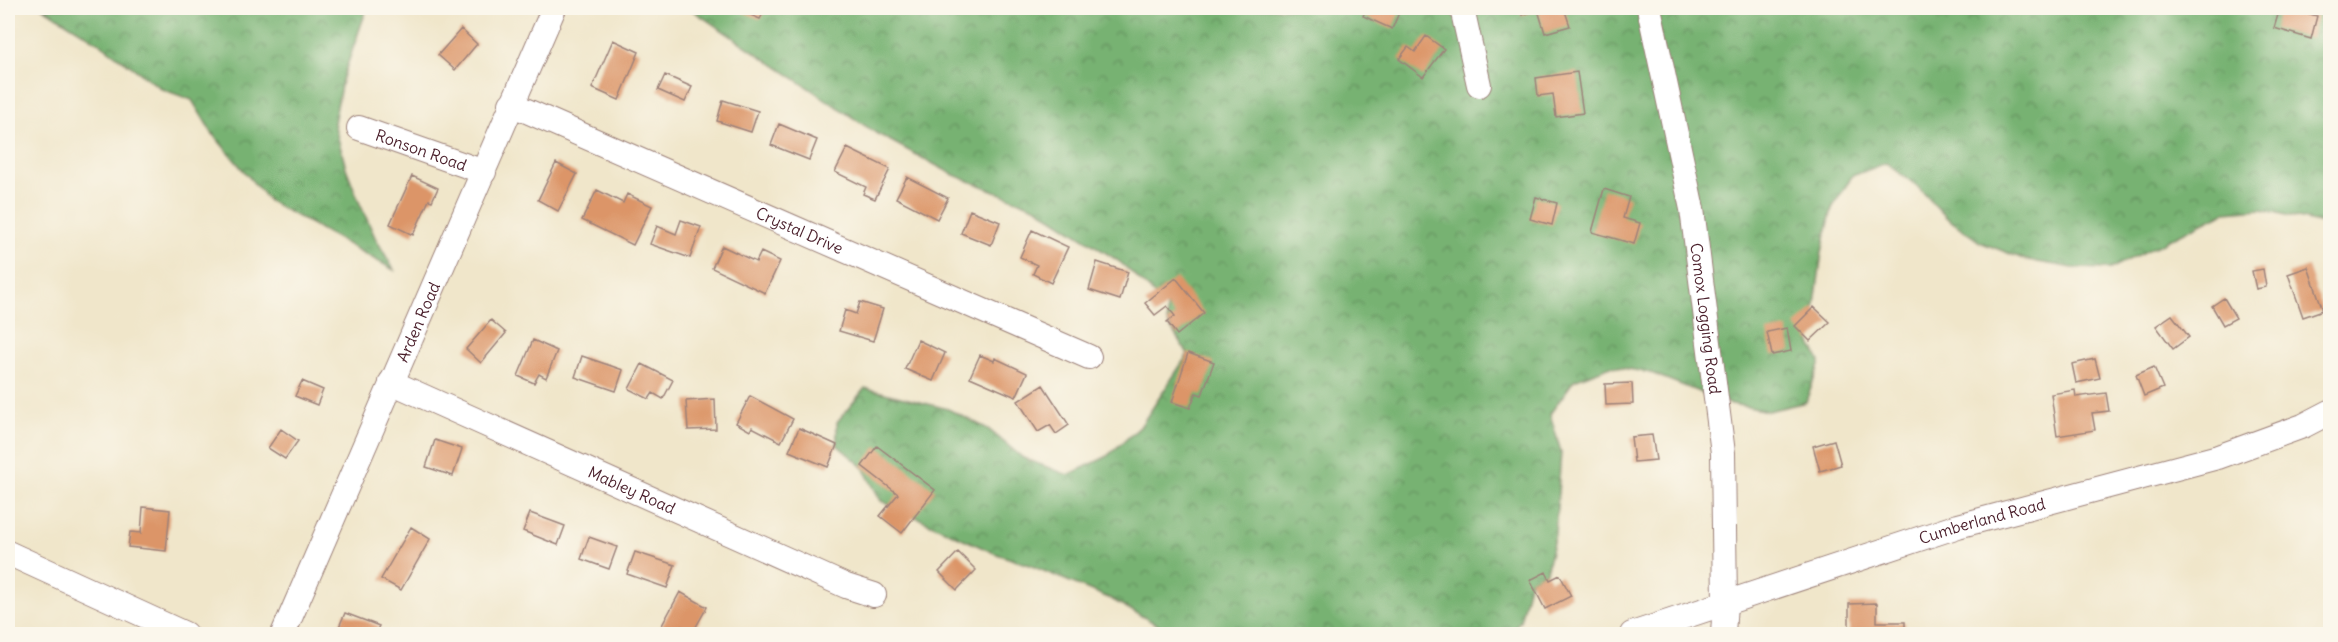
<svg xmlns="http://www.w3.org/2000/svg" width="2338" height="642" font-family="Delius,sans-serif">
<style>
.forest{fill:url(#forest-crowns);stroke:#60684e;stroke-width:1.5}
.building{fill:#dc9567}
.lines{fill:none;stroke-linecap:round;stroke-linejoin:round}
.minor-casing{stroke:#9d827a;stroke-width:26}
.minor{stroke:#fff;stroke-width:24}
.labels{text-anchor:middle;stroke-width:5;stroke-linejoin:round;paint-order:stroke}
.street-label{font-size:16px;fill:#4a1f2b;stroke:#fbf7ec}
</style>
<defs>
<pattern id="forest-crowns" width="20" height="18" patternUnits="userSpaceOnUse" patternTransform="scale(1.5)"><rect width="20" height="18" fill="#77b272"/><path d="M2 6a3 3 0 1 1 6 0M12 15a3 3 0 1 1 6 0" fill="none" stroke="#64905e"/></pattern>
</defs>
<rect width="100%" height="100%" fill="#fbf7ec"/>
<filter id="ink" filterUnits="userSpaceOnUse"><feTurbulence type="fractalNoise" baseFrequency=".0167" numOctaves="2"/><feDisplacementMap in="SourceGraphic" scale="12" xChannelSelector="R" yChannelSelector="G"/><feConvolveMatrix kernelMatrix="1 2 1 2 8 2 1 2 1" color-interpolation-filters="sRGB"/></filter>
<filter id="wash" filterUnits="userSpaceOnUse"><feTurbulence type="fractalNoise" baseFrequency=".008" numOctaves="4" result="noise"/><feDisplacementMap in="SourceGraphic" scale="24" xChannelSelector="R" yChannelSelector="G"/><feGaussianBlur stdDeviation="1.35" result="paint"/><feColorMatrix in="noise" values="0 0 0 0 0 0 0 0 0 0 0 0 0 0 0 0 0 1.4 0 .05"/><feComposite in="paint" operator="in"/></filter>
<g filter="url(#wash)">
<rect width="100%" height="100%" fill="#f0e6ca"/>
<path class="forest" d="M43,8H367L342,80L334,123L346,168L360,204L375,237L394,270L269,201L212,133L192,100L162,89L98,42Z
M689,8H2330V226L2262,209L2225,212L2110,269L2073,268L2026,260L1980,242L1947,218L1917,186L1886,163L1852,176L1832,208L1822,252L1810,341L1820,362L1806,402L1768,411L1727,403L1651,373L1611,366L1574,380L1550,414L1561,452L1555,534L1546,572L1530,580L1520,621L1509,634H1174L1111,599L1032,566L994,553L881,501L862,466L837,445V422L865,388L948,409L988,429L1023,458L1068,475L1106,457L1140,427L1188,354L1167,322V306L1120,262L1037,208L954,175L876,133Z"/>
<g id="blocks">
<path class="building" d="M734,8H766L760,19Z
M1367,8H1401L1392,29L1363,16Z
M1520,8H1564L1570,26L1545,33L1538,10L1522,15Z
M2280,8H2289L2317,16L2311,39L2274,28Z
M461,29L477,44L455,70L438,55Z
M1426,36L1444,49L1423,77L1399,59L1408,47L1415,52Z
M613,40L639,52L619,100L592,88Z
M1577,72L1583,113L1556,117L1553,94L1538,96L1536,78Z
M665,75L692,87L685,102L658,90Z
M723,100L758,111L751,132L717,121Z
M779,124L817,140L809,160L771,145Z
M847,148L890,169L875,199L863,194L866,187L835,172Z
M556,163L577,174L558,211L538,200Z
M412,176L438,188L432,201L429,200L413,235L390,224Z
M907,177L948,198L937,219L896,198Z
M1604,189L1629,197L1623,218L1640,223L1634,244L1592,232Z
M597,190L623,203L627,194L652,206L633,245L582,220Z
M1536,197L1557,203L1552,225L1530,219Z
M970,210L1000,222L991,245L961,233Z
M681,220L701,227L690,258L650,244L657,226L676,234Z
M1032,230L1068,247L1051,283L1033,274L1037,265L1020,257Z
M722,246L756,262L761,252L780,261L765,293L712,268Z
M1097,262L1128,272L1120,300L1089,290Z
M2308,267L2323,310L2303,317L2288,274Z
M2263,269L2266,287L2256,289L2252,271Z
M1176,278L1204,313L1177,335L1167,322L1175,316L1167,306L1155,315L1145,303Z
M2224,298L2236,318L2223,325L2212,306Z
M860,302L883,309L873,341L839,331L845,310L856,314Z
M1814,307L1830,322L1810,341L1795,326Z
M2172,315L2189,337L2173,349L2156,326Z
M491,320L506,333L481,363L466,349Z
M1787,328L1791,351L1772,355L1767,332Z
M533,340L557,351L546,378L539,374L534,383L518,376Z
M918,340L945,353L933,381L905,369Z
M1188,353L1214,362L1202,395L1196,393L1190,408L1172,402Z
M980,355L994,361L995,358L1027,373L1016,397L970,377Z
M582,356L623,370L616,391L575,377Z
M2095,359L2100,378L2076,383L2072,364Z
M642,364L673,380L663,399L653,393L649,399L629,389Z
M2154,367L2163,388L2144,396L2136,375Z
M302,381L323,390L317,405L295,396Z
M1632,383L1633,404L1606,405L1605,384Z
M1043,385L1069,425L1056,434L1050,425L1038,432L1018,401Z
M2075,390L2076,397L2106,393L2109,411L2092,413L2095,430L2057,436L2051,394Z
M750,396L793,419L781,442L752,427L750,431L736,423Z
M715,399L716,429L688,430L686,401Z
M799,428L837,445L828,467L789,451Z
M281,429L298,441L285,459L268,448Z
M1652,435L1656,460L1634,462L1631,437Z
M435,440L462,449L453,476L426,467Z
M1834,440L1841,465L1820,471L1813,446Z
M877,446L935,490L902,533L880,516L898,494L862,466Z
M143,507L170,510L166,551L128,547L130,532L141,533Z
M530,513L565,526L558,545L523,531Z
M411,527L430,539L401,590L381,579Z
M589,537L617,547L609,569L581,559Z
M635,552L675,565L667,588L627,574Z
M958,552L976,570L957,590L939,572Z
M1546,572L1550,580L1560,575L1571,596L1545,609L1530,580Z
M680,592L707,607L693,632L682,626L678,634H671L660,629Z
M1877,603V622H1905V634H1849V604Z
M345,613L379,626L375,634H336Z"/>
</g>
</g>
<g filter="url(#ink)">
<use href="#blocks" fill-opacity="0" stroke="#9d827a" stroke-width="1.5"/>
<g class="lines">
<g class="minor-casing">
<g id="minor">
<path d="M1462,8L1479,85"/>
<path id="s1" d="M1649,8L1692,209L1723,453L1725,603L1723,634"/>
<path id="s2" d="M511,104L1089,357"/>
<path id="s3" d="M359,128L484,172"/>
<path id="s4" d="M391,382L846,586L874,595"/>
<path d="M8,553L185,634"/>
<path id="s5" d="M283,634L554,8"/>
<path id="s6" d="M1632,634L1958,526L2218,457L2303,426L2330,412"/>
</g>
</g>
<use href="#minor" class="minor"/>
</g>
</g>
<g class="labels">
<g class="street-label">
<text dy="6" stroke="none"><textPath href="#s3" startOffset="66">Ronson Road</textPath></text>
<text dy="6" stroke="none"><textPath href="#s2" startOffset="315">Crystal Drive</textPath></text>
<text dy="6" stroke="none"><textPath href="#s1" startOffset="316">Comox Logging Road</textPath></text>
<text dy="6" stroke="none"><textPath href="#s5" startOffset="340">Arden Road</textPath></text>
<text dy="6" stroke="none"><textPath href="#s4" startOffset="264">Mabley Road</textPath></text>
<text dy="6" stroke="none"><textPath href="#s6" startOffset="368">Cumberland Road</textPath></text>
</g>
</g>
<rect width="2338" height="642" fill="none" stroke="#fbf7ec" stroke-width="30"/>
</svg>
